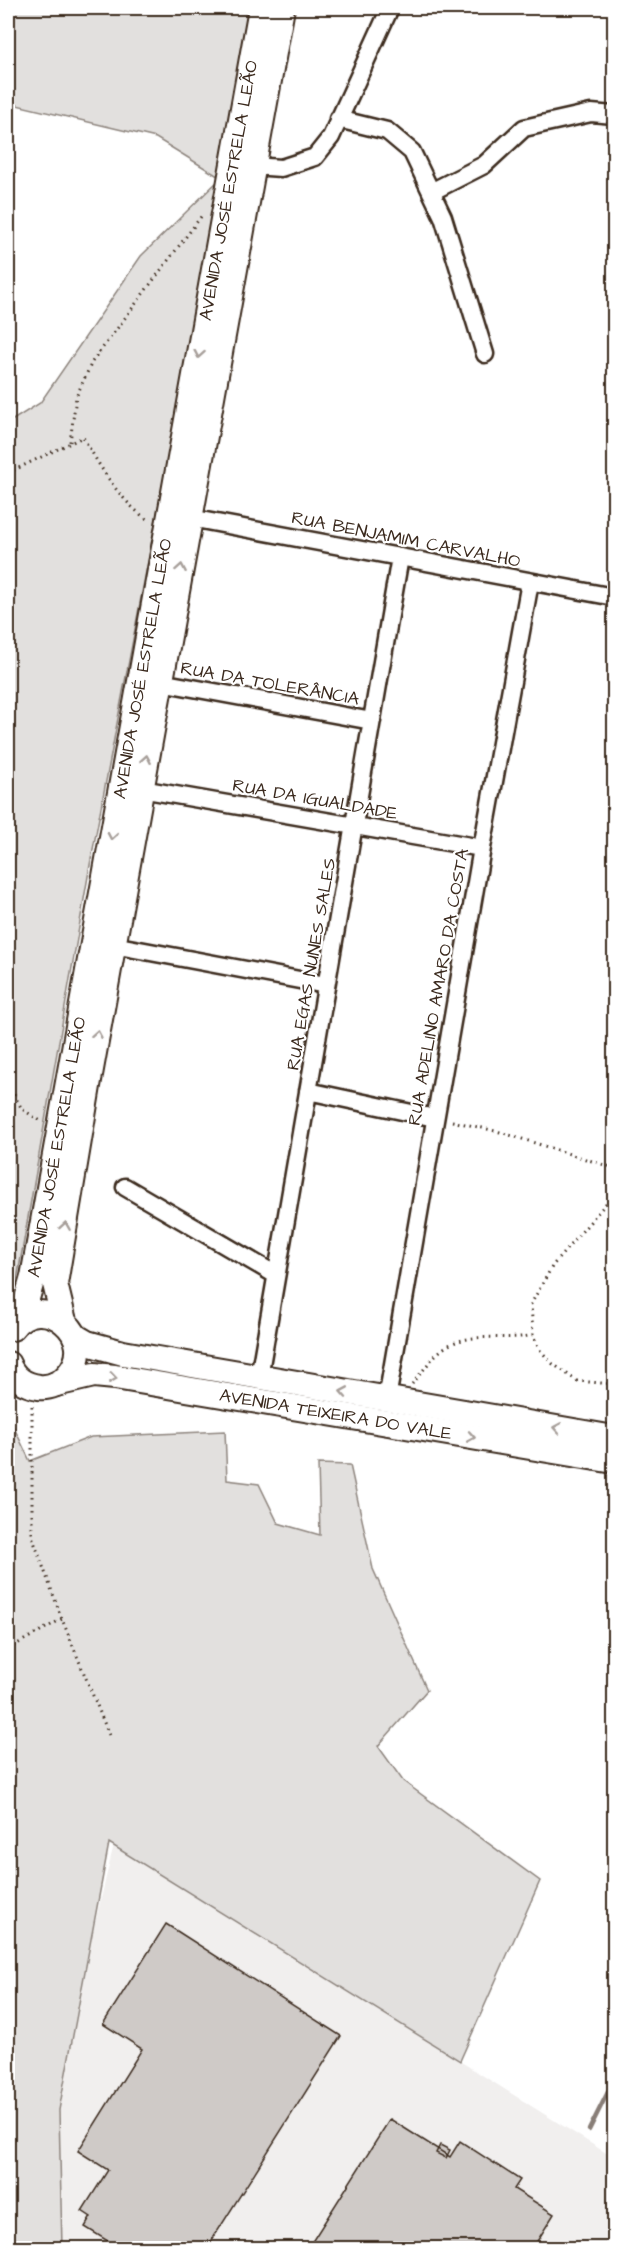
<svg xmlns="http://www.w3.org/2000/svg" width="622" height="2256" font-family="'Architects Daughter',sans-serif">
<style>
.built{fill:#f1efee}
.green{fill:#e2e0de;stroke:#8e857e;stroke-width:1.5}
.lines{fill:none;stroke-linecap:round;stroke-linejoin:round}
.stream{stroke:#887e77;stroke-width:4.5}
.building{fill:#cfcac7;stroke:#3b2a1e;stroke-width:1.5}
.street-casing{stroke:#3b2a1e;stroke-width:21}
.secondary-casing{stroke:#3b2a1e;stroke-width:28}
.path{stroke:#3b2a1e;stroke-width:3;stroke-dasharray:1.5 4.5;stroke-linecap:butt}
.street{stroke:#fff;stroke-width:16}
.secondary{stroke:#fff;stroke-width:24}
.oneway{stroke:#a79f9a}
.labels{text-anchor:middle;stroke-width:4.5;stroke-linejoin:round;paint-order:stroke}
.street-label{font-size:18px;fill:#3b2a1e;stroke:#fff}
</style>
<rect width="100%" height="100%" fill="#fff"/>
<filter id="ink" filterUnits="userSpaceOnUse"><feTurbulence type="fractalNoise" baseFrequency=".0167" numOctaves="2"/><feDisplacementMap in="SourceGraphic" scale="12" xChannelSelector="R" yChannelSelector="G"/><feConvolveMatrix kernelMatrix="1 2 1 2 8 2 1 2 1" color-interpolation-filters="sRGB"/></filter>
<g filter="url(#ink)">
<path class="built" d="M114,1844L614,2158V2248H62L59,2110L92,1936Z"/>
<path class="green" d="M8,8H252L221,178L90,865L14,1297L8,1304V423L40,403L141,256L221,178L156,138L8,103Z
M8,1415L30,1461L91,1437L225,1431L227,1480L259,1484L278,1523L320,1535L318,1464L350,1465L373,1569L427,1690L378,1746L403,1781L540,1881L460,2061L109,1843L59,2110L62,2248H8Z"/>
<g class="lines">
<path class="stream" d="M589,2130L614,2080"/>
</g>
<path class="building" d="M166,1924L341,2036L207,2248H119L85,2227L91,2217L82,2211L108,2170L78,2151L142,2049L103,2024Z
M390,2119L450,2157L460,2141L520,2180L514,2189L554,2214L533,2248H308Z
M440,2145L450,2150L446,2158L436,2153Z"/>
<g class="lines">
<g class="street-casing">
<path id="street" d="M338,119L387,131L412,152L443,217L485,354
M253,166L281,168L315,157L331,137L390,8
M431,192L484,165L524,128L591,113L614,115
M190,518L614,597
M160,682L372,721
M141,789L482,848
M113,945L326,985
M308,1091L435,1118
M125,1187L276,1275
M259,1377L400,557
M387,1399L482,848L530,582"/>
</g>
<g class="secondary-casing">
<g id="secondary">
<path d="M64,1321L55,1284L88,1086L282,8"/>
<path id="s1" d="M14,1325L26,1302L33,1277L261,8"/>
<path d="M75,1336L87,1343L123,1353L614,1438"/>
<path d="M8,1364C14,1378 24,1385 39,1387C50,1388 61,1383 68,1375C102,1337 42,1288 12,1328"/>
<path id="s2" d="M56,1384L94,1375L115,1377L614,1461"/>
</g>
</g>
<path class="path" d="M70,442L76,397L92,362L203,214
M8,473L83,437C101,468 118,499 148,520
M8,1084L22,1109L42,1122
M452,1121L500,1132L614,1168
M614,1194L553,1265L531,1304L533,1335L539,1349L553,1364L577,1381L614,1384
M412,1384C422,1373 432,1356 444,1348C471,1330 504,1342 533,1335
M32,1406V1536L62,1619L109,1735
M8,1649L62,1619"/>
<use href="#street" class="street"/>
<use href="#secondary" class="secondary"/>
</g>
<defs><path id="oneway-chevron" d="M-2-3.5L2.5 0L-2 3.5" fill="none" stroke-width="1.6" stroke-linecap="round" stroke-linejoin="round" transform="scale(1.5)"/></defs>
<g class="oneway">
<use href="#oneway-chevron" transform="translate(199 354) rotate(100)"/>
<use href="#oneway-chevron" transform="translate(181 568) rotate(-80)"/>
<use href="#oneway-chevron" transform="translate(146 759) rotate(-80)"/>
<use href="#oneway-chevron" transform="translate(112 836) rotate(100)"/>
<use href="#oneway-chevron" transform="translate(97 1034) rotate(-80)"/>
<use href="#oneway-chevron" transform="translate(65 1226) rotate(-81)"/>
<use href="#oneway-chevron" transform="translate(113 1378) rotate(8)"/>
<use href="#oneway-chevron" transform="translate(344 1392) rotate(-170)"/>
<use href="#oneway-chevron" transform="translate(557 1428) rotate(-170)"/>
<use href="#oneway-chevron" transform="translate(471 1437) rotate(10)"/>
</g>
</g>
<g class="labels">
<g class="street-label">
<text dy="6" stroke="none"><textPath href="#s1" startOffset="1156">AVENIDA JOSÉ ESTRELA LEÃO</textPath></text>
<text transform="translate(406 539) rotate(11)" y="6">RUA BENJAMIM CARVALHO</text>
<text dy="6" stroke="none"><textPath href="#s1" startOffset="670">AVENIDA JOSÉ ESTRELA LEÃO</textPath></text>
<text transform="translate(270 683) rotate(10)" y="6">RUA DA TOLERÂNCIA</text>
<text transform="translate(315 799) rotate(10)" y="6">RUA DA IGUALDADE</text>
<text transform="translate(311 964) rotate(-80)" y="6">RUA EGAS NUNES SALES</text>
<text transform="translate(438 987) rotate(-80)" y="6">RUA ADELINO AMARO DA COSTA</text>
<text dy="6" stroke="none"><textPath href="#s1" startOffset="184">AVENIDA JOSÉ ESTRELA LEÃO</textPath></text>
<text dy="6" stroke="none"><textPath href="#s2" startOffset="284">AVENIDA TEIXEIRA DO VALE</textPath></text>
</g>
</g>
<rect width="622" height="2256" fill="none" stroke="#fff" stroke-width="30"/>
<rect x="15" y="15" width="592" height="2226" fill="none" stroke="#3b2a1e" stroke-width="2" filter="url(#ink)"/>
</svg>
